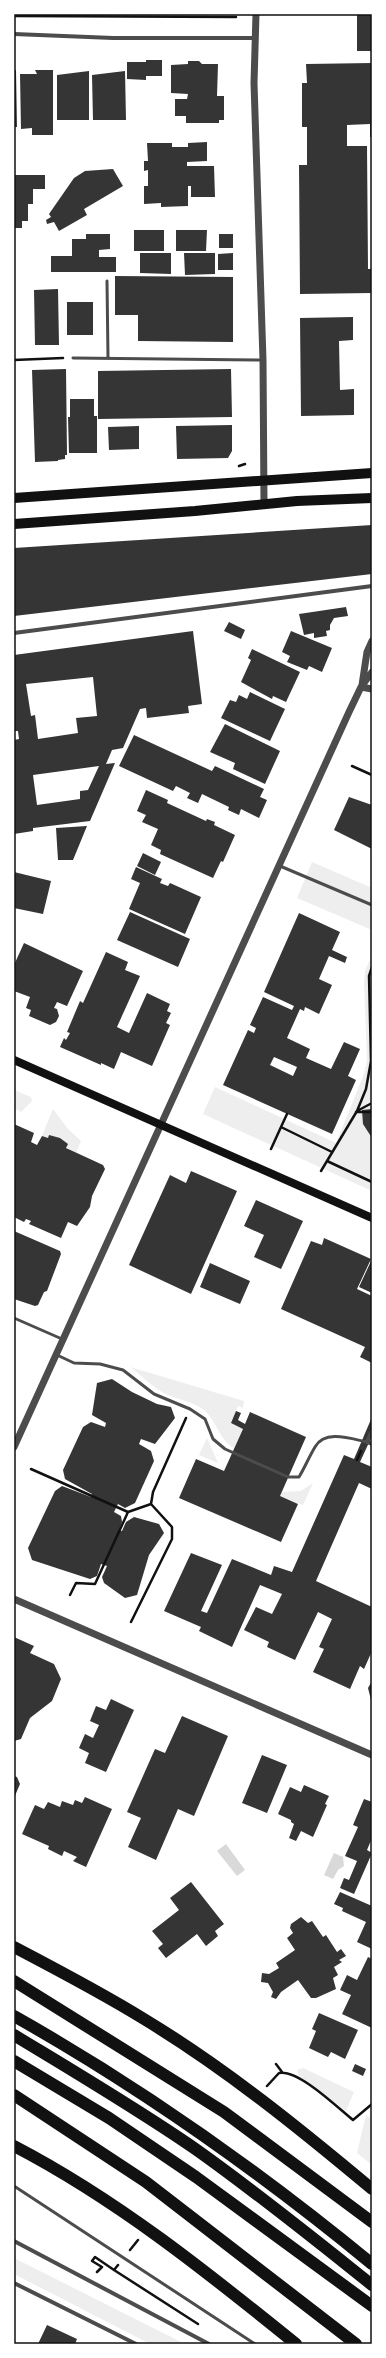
<svg xmlns="http://www.w3.org/2000/svg" width="386" height="2358" font-family="Quicksand,sans-serif">
<style>
.green{fill:#eee}
.water{fill:#d9d9d9}
.building{fill:#353535;fill-rule:evenodd}
.lines{fill:none;stroke-linecap:round;stroke-linejoin:round}
.path{stroke:#111;stroke-width:2.5}
.service{stroke:#4c4c4c;stroke-width:3}
.minor{stroke:#4c4c4c;stroke-width:4}
.tertiary{stroke:#4c4c4c;stroke-width:7}
.secondary{stroke:#111;stroke-width:8}
.primary{stroke:#111;stroke-width:10}
.motorway{stroke:#111;stroke-width:12}
.neatline{fill:none;stroke:#111;stroke-width:1.5}
</style>
<rect width="100%" height="100%" fill="#fff"/>
<path class="green" d="M312,862L372,888V930L297,898Z
M372,955V1191L203,1114L215,1087L336,1143L364,1074L367,1060L364,983L365,971Z
M14,1090L31,1097L32,1101L21,1112L14,1108Z
M53,1109L68,1129L81,1141L76,1153L49,1135L48,1138L42,1136Z
M130,1367L244,1401L243,1408L238,1406L231,1423L243,1429L234,1448C219,1440 217,1421 204,1410C191,1400 175,1400 162,1392C150,1385 141,1375 130,1367Z
M207,1438L218,1463L199,1455Z
M313,1483L303,1505L280,1496L282,1492L301,1491Z
M303,2068L354,2092L346,2111L299,2076L297,2070Z
M366,2115L372,2119V2165L357,2153Z
M14,2258L36,2269L185,2344H150L14,2274Z"/>
<path class="water" d="M226,1844L245,1870L237,1876L217,1851Z
M334,1853L343,1857L344,1866L338,1870L333,1879L324,1875Z"/>
<path class="building" d="M357,14H372V51H357Z
M146,60H162V76H146V80L127,79V62H146Z
M188,61H199L202,64H218L217,96H224V120H219V123H186V116H175V99H187L188,94L171,93V65L188,64Z
M372,63V137H370V124L347,125V146H367L368,269H372V293L300,294L299,165H307V127H302V83H307L306,64Z
M14,70H16L17,127H14Z
M35,70H53V135H32V128L21,129L20,74H37Z
M89,71V120H57V75Z
M125,71L126,120H93L92,75Z
M207,142V161L187,162V166H214L215,197H191V186H188V206L161,207V203L144,204V186H148V170L144,171V161H148L147,143H172V147H188V143Z
M113,169L123,186L84,209L87,215L59,231L54,222L47,224L46,220L51,217L49,214L74,178L85,171Z
M14,175H45V189H33V204H28V221H22V228H14Z
M134,230H164V251H134Z
M176,230H207L206,251H176Z
M86,234H110V249L99,250V257H116V272H51V256H72V239H86Z
M219,234H233V248H219Z
M140,253H171V274L140,273Z
M184,253H215V274L185,275Z
M233,253V270H218V254Z
M115,276L233,277V342L138,341V315H115Z
M58,289L59,345H35L34,290Z
M67,302H93V335H67Z
M353,317V340L339,341L340,390L354,389V415L301,416L300,318Z
M66,369L67,455H65V459L58,460V461L35,462L32,370Z
M231,369L232,417L98,419V371Z
M70,399H94V416H97V453H69L68,417H70Z
M232,425V451L228,458L177,459L176,426Z
M139,426V449L109,450L108,427Z
M372,525V574L14,616V548Z
M346,607L348,616L334,618L330,625V630L326,631L327,636L314,638V633L304,635L299,614Z
M229,622L245,630L241,639L224,631Z
M193,631L202,704L188,706L189,713L147,718L146,708L140,709L123,748L112,750L106,764L115,763L90,821L33,828V831L14,834V740L19,739L18,731H14V655ZM93,677L97,716L76,718L78,733L38,739L35,715L31,716L26,684ZM99,766L88,790L80,791V799L37,805L33,775Z
M291,631L332,648L322,672L309,666L307,670L287,662L290,656L282,652Z
M252,649L300,672L286,702L273,696L272,699L241,682L251,660L248,658Z
M250,692L285,709L270,741L221,718L230,700L236,702L239,695L247,699Z
M225,724L280,751L265,784L233,769L235,763L210,752Z
M134,735L212,771L215,766L264,789L260,797L267,800L259,818L241,809L239,815L228,810L229,807L202,794L198,803L187,798L190,793L176,786L173,791L119,766Z
M146,790L168,800L167,803L206,821L207,819L215,822L214,825L235,835L223,862L221,861L213,878L160,854L161,850L151,845L158,829L142,822L146,815L137,811Z
M349,797L372,805V849L334,830Z
M87,826L73,860H58L56,828Z
M143,853L161,862L155,875L137,866Z
M136,867L162,879L160,883L168,886L170,883L201,897L185,934L129,909L140,883L131,879Z
M14,872L51,881L43,914L14,908Z
M130,912L190,939L178,967L117,940Z
M299,913L340,932L332,950L347,957L345,963L329,956L319,979L332,985L319,1014L305,1007L304,1011L300,1009L287,1038L310,1049L306,1058L331,1069L344,1042L360,1049L348,1076L356,1080L332,1134L223,1085L248,1030L254,1033L256,1028L250,1025L263,997L292,1010L294,1006L264,992ZM274,1057L297,1067L293,1076L270,1065Z
M24,943L83,971L67,1006L57,1002L54,1008L57,1009L59,1016L56,1022L50,1025L29,1016L31,1010L26,1008L30,997L14,991V965Z
M106,952L128,962L125,970L140,976L117,1027L129,1033L147,993L170,1004L167,1011L171,1013L166,1023L170,1025L152,1066L121,1052L114,1069L101,1063V1065L60,1047L64,1038L66,1040L70,1033L67,1032L80,1001L83,1003Z
M372,1109V1138L363,1124L362,1110Z
M14,1124L34,1133L31,1142L37,1145L42,1136L48,1138L49,1135L60,1138L68,1144L66,1148L103,1165L105,1169L92,1196L90,1207L77,1226L68,1222L61,1238L29,1224L31,1221L26,1219L24,1222L14,1217Z
M191,1171L237,1191L191,1294L129,1265L170,1175L186,1183Z
M256,1200L303,1221L281,1269L254,1257L264,1235L244,1226Z
M14,1231L60,1251L61,1254L47,1291L44,1292L38,1305L35,1306L14,1299Z
M324,1238L371,1259L357,1289L372,1296V1363L360,1357L365,1347L281,1309L311,1241L322,1245Z
M372,1259V1293L359,1287Z
M210,1263L250,1281L240,1304L200,1287Z
M112,1379L132,1392L157,1404L171,1407L175,1418L155,1444L141,1439L139,1444L151,1451L154,1461L135,1503L125,1508L118,1504L114,1512L121,1516L122,1522L119,1530L122,1531L126,1522L134,1517L159,1524L164,1533L149,1555L137,1595L125,1598L104,1583L102,1577L107,1566L101,1564L97,1576L90,1579L32,1560L28,1548L55,1491L62,1486L91,1497L92,1494L65,1479L63,1470L83,1427L91,1422L105,1427L106,1423L92,1415L97,1383Z
M236,1411L241,1413L238,1420L245,1424L250,1412L306,1437L280,1496L298,1504L281,1542L179,1498L196,1459L224,1471L243,1429L231,1423Z
M372,1417V1436L360,1462L372,1467V1489L359,1483L316,1581L372,1607V1651L364,1669L360,1666L350,1689L313,1672L324,1649L319,1647L332,1619L318,1612L295,1660L267,1647L269,1642L244,1630L256,1607L272,1614L282,1594L260,1585L232,1647L199,1631L201,1627L164,1611L191,1553L222,1565L201,1611L207,1613L232,1559L271,1575L274,1566L292,1572L344,1455L354,1459Z
M14,1637L34,1646L30,1653L54,1664L61,1679L52,1701L30,1718L21,1739L14,1741Z
M372,1681V1704L368,1688Z
M111,1699L134,1710L106,1772L85,1763L89,1753L79,1748L85,1734L93,1738L99,1725L90,1721L96,1706L106,1710Z
M182,1716L228,1736L194,1816L178,1809L156,1860L128,1847L141,1818L127,1812L155,1749L165,1753Z
M262,1755L287,1765L267,1813L242,1803Z
M14,1776L17,1777L20,1784L14,1798Z
M304,1785L329,1796L325,1804L327,1805L313,1837L301,1831L296,1841L289,1838L294,1824L291,1822V1820L278,1814L290,1787L301,1792Z
M85,1797L112,1809L86,1867L73,1861L77,1857L64,1851L62,1856L48,1849L49,1846L22,1834L35,1805L44,1809L48,1802L60,1807L62,1801L73,1805L75,1800L82,1803Z
M364,1799L372,1802V1838L367,1850L372,1853L354,1894L340,1888L344,1878L349,1880L357,1861L345,1856L358,1827L353,1825Z
M191,1882L224,1924L215,1931L218,1936L206,1946L197,1934L166,1958L158,1948L163,1944L152,1931L179,1910L170,1898Z
M340,1892L372,1906V1949L357,1942L366,1922L342,1911L343,1908L334,1904Z
M301,1917L308,1923L312,1921L323,1937L326,1935L337,1952L341,1949L346,1956L339,1960L342,1962L334,1967L338,1975L333,1978L336,1989L316,1998H311L298,1980L281,1992L276,1999L271,1997L273,1992L268,1983L261,1982L262,1973L269,1974L279,1968L276,1963L295,1950L287,1938L293,1933L290,1928L291,1924Z
M368,1957L372,1959V2028L342,2014L351,1995L340,1990L347,1975L357,1980Z
M319,2013L358,2030L345,2059L331,2052L328,2057L309,2048L316,2031L312,2029Z
M355,2064L366,2069L363,2076L352,2071Z
M47,2325L77,2339L75,2344H38Z"/>
<g class="lines">
<path class="path" d="M14,16L236,17
M14,360L63,358
M239,466L245,464
M352,766L372,775
M357,1111L372,1103
M356,1112H371L372,1114
M287,1114L281,1127L332,1152
M271,1149L281,1127
M327,1161L372,1182
M321,1171L357,1111L366,1089L371,1061L369,976L372,967
M357,1460L361,1451
M31,1469L128,1512L151,1504
M70,1595L76,1583L95,1584L128,1512
M131,1622L172,1539V1527L151,1504L153,1492L186,1418
M276,2064L282,2072
M267,2086L279,2073C298,2069 337,2107 353,2120L372,2104
M130,2250L138,2240
M118,2265L114,2270L198,2324
M97,2272L102,2267L92,2261L95,2257L114,2270"/>
<path class="service" d="M107,281L108,358
M73,358L263,360
M280,866L372,905
M14,1318L62,1339
M57,1355L74,1363L100,1364L123,1370L154,1394L190,1409L205,1419L213,1439L225,1449L288,1477H299C305,1467 309,1457 315,1447C325,1429 352,1439 367,1442
M14,2186L255,2344"/>
<path class="minor" d="M14,34L113,38H254
M14,633L372,586
M372,1431L367,1442L372,1444
M14,2241L209,2344
M14,2283L136,2344"/>
<path class="tertiary" d="M256,14L254,83L263,360L264,504
M362,685L367,652L372,641
M361,687L372,689
M14,1447L349,712L361,687L372,672
M14,1599L372,1755"/>
<path class="secondary" d="M14,1060L372,1218"/>
<path class="primary" d="M14,498L372,473
M14,524L195,511L297,501L372,498"/>
<path class="motorway" d="M14,1947C58,1970 102,1993 144,2019C225,2068 299,2128 372,2189
M14,1981L224,2112L372,2222
M14,2016C140,2087 260,2172 372,2264
M14,2035C75,2072 136,2108 194,2148C255,2191 313,2238 372,2285
M14,2061L109,2118L196,2177L372,2306
M14,2095L146,2182L356,2344
M14,2146C116,2199 207,2272 296,2344"/>
</g>
<rect width="386" height="2358" fill="none" stroke="#ffffff" stroke-width="30"/>
<rect x="15" y="15" width="356" height="2328" class="neatline"/>
</svg>
